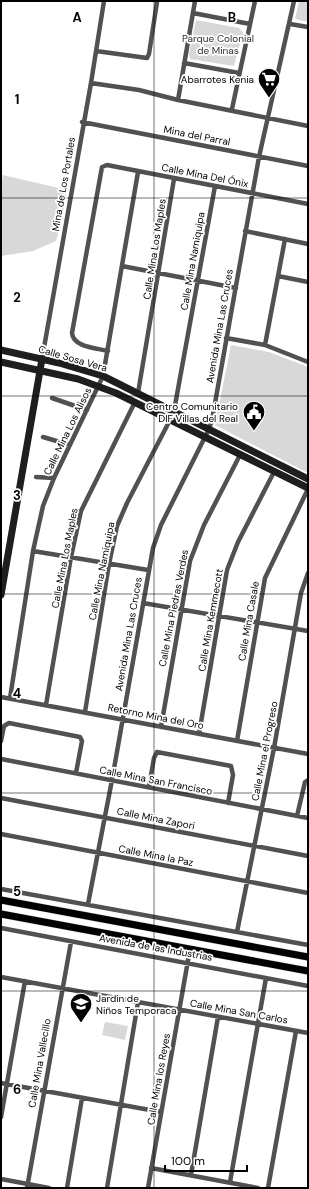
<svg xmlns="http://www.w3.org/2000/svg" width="309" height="1189" font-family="'DM Sans',sans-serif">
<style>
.green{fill:#d8d8d8}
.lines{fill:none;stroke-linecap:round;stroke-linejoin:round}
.primary-casing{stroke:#dbdbdb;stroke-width:8}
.street{stroke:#515151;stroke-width:4.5}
.secondary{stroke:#1e1e1e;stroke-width:7}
.primary{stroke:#000;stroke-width:7}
.grid{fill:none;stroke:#000;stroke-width:1;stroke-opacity:0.55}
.labels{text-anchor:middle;stroke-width:3.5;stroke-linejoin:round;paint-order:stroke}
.park-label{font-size:10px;fill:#2f2f2f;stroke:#fff}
.poi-label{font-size:10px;fill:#000;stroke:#fff;text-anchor:end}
.street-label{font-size:10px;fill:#000;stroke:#fff}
.grid-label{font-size:13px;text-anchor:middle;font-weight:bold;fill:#000;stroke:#fff;stroke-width:3.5;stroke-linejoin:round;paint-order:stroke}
</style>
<rect width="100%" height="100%" fill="#fff"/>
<path class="green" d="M299,1H308V22L295,19Z
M196,20L239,28L243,33L234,66L190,59L189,54Z
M3,175L67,190L62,219L56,241L33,251L1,256V184Z
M231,345L269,352L308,367V473L215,425Z
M105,1022L128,1026L125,1040L102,1035Z"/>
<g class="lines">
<g class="primary-casing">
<path id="primary" d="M1,900L308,957
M1,914L308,971"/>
</g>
<path class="street" d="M193,13L250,24
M290,24L308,27
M96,51L147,58L149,54L157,2L156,1
M184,63L239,73
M91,83L104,1
M178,100L195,1
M232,109L255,1
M82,122L308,166
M245,231L308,244
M122,266L236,288
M278,276L308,282
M226,338L265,345L308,362
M265,345L285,239
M108,351C96,348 73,347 72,333L102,167L107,165L308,204
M42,359L91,83L139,90L178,100L308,126
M138,393L174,179
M52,398L87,410
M174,411L215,186
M43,437L70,445
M36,477L54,478
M33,551L148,570
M143,603L308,631
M1,697L308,754
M10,698L33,551L43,506L54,478L103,376L138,172
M46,705L71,557L81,511L135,402
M85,712L109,564L117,526L127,503L170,420
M161,727L190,561L204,525L240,455
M199,734L227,570L238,542L274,472
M1,741L4,726L9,723L80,737L82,741L76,773
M237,741L265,578L308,489
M1,759L308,818
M149,787L154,758L157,752L231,766L233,775L228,803
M1,798L308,856
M297,816L305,782L308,780
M1,834L308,893
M1,889L308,945
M88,904L112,780L153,548L161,525L209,429L212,420L259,157L294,1
M1,928L308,986
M237,932L274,748L301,593L308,573
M1,977L308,1033
M1,1083L161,1112
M1,1117L25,981
M151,1168L258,1188
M191,1175L218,1017
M1,1179L49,1188
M230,1182L266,978
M27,1188L71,942
M67,1188L82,1098
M107,1188L138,1002
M148,1188L190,949
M268,1188L296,1031"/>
<path class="secondary" d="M1,350L59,363L103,376L308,479
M1,362L78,379L116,393L308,488
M1,595L42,359"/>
<use href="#primary" class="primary"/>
</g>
<path class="grid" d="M154,1V1188M1,198H308M1,396H308M1,594H308M1,793H308M1,991H308"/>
<defs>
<g id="supermarket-pin" transform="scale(1.15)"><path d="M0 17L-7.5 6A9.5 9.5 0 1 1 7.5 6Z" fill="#000" stroke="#fff"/><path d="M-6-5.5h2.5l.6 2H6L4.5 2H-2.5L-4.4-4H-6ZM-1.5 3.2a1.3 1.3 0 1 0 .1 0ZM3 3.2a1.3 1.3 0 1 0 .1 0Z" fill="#fff"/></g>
<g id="civic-pin" transform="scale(1.15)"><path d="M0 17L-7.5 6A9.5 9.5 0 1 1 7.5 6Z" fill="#000" stroke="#fff"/><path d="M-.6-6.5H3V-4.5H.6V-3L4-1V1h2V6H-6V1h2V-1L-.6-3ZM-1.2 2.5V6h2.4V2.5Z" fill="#fff"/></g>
<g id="school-pin" transform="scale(1.15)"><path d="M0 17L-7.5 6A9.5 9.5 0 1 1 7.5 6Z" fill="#000" stroke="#fff"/><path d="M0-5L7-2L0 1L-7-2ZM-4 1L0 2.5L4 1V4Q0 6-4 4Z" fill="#fff"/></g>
</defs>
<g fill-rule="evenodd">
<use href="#supermarket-pin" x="269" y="79"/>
<use href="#civic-pin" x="254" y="412"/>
<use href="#school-pin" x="81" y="1004"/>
</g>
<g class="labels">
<g class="park-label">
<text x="218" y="42">Parque Colonial<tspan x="218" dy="12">de Minas</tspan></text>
</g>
<g class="poi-label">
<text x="254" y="83">Abarrotes Kenia</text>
<text x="238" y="410">Centro Comunitario<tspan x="238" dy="12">DIF Villas del Real</tspan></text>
<text x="96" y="1002" text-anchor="start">Jardín de<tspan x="96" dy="12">Niños Temporaca</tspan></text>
</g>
<g class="street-label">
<text transform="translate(197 135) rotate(11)" y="4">Mina del Parral</text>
<text transform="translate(205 175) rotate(11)" y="4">Calle Mina Del Ónix</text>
<text transform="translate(63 184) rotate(-80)" y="4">Mina de Los Portales</text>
<text transform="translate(154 249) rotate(-81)" y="4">Calle Mina Los Maples</text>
<text transform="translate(192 261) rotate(-80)" y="4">Calle Mina Namiquipa</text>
<text transform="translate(219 326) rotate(-80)" y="4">Avenida Mina Las Cruces</text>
<text transform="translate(73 358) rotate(16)" y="4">Calle Sosa Vera</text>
<text transform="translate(67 431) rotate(-64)" y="4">Calle Mina Los Alisos</text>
<text transform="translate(64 558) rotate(-79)" y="4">Calle Mina Los Maples</text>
<text transform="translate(101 571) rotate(-79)" y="4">Calle Mina Namiquipa</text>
<text transform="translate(173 608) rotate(-79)" y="4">Calle Mina Piedras Verdes</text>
<text transform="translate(210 620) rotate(-80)" y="4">Calle Mina Kemmecott</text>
<text transform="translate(248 621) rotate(-80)" y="4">Calle Mina Casale</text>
<text transform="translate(128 634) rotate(-80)" y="4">Avenida Mina Las Cruces</text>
<text transform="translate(156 716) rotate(11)" y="4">Retorno Mina del Oro</text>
<text transform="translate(264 751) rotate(-79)" y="4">Calle Mina el Progreso</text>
<text transform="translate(156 780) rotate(11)" y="4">Calle Mina San Francisco</text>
<text transform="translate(156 818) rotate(11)" y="4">Calle Mina Zapori</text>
<text transform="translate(156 855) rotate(11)" y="4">Calle Mina la Paz</text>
<text transform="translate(156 947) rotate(10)" y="4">Avenida de las Industrias</text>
<text transform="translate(239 1011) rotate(10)" y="4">Calle Mina San Carlos</text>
<text transform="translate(39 1063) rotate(-80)" y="4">Calle Mina Vallecillo</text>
<text transform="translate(158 1079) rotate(-80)" y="4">Calle Mina los Reyes</text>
</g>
</g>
<g class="grid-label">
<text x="77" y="22">A</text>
<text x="232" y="22">B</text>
<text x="17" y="104">1</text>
<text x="17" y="302">2</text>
<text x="17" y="500">3</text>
<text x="17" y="698">4</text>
<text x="17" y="896">5</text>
<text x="17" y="1094">6</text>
</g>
<rect width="309" height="1189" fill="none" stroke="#000000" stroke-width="4"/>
<path d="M165 1165v6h82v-6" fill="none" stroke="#000000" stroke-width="2"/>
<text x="171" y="1165" font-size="12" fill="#000000" stroke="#ffffff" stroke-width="3" paint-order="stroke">100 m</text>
</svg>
